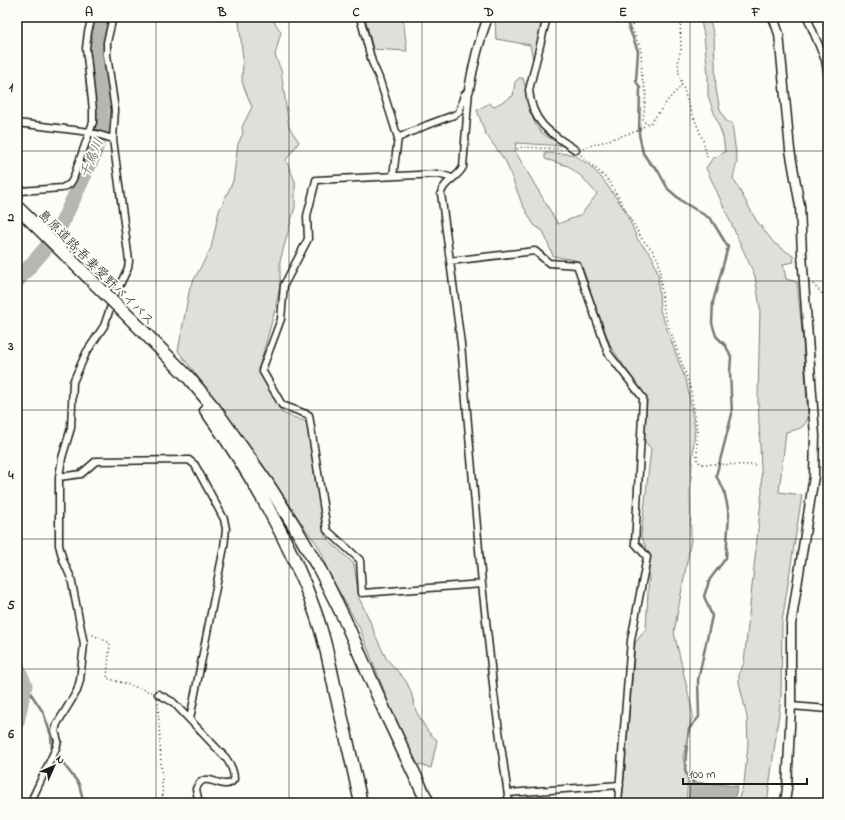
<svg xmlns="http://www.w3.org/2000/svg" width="845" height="820" font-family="'Indie Flower','Klee One',sans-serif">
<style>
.green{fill:#e0dfdb;stroke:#7e7e7c}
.water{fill:#b7b6b2;stroke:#797876}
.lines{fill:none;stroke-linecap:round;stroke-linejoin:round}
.stream{stroke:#797876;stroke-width:2.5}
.river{stroke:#b7b6b2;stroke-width:15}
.minor-casing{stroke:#1c1c1c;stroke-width:9}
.tertiary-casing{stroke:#1c1c1c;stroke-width:11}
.motorway-casing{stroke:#1c1c1c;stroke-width:15}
.path{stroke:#1c1c1c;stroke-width:1.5;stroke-dasharray:1 3;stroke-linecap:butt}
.minor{stroke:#fdfcf7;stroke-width:6}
.tertiary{stroke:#fdfcf7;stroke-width:8}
.motorway{stroke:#fdfcf7;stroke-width:12}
.motorway-bridge-casing{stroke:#1c1c1c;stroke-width:15;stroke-linecap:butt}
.motorway-bridge{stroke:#fdfcf7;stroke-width:12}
.grid{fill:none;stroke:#1c1c1c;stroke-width:1;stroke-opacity:0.55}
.labels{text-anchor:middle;stroke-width:4;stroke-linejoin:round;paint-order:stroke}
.street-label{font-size:13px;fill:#1c1c1c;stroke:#fdfcf7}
.water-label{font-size:14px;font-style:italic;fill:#5a5a58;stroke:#fdfcf7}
.neatline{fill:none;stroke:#1c1c1c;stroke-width:1.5}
.grid-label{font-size:13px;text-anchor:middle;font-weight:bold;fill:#1c1c1c}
</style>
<rect width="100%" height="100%" fill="#fdfcf7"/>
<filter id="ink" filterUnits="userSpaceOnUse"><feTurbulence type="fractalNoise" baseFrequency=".025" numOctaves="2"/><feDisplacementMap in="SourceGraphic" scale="8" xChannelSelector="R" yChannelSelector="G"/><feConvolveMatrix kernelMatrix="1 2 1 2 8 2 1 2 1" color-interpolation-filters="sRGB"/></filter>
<g filter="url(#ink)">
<path class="green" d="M231,17H271L281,32L275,55L281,70L289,127L299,142L286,160L295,181V207L280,261V286L275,310L259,368L282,413L307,422L325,537L354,564L359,598L369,619L377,639L386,658L406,681L411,692L416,711L428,732L437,740L431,768L417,764L392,711L360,629L326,568C323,546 311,539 300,521C263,462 221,406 178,351L190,287L211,248L219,211L233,181L238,144L243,133L242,127L252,107L242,82L243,60L239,21Z
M365,17H403L407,51L373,49Z
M495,17H546L533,60L530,45L496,39Z
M700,17H709L714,36L716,90L720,109L726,121L732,123L737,162L733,178L756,220L774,243L793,256L794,262L783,264L786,279L797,282L803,341L808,418C803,430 798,429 786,432L779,492L802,495L782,622L781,698L767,803H737L744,783L748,745L747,717L739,682V673L744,663L762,491L758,400L760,308L755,276L706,168L712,159L725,152L723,137L708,96V75L704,35Z
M519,78H523C529,95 528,118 541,132C547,138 559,142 566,146L516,143L515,151L558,224L581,215L597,194L582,177L568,166L545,159V153L573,154L588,164L602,178L625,210L638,240L652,256L658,274L660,310L687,384L695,428L690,490L691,540L674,632L693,714L683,758L688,779L686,803H622L635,643L646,629L650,557L641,536L651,449L644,440L647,400L611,347L579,261L553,256L543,231L534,225L522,204L506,162L485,133L477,110L490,103L493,107L513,96L515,82Z"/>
<path class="water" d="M693,782L738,786L733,803H688L690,785Z"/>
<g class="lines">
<path class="stream" d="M629,17L628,25L638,51L636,81L640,88L639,134L643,153L649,162L657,169L668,189L683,202L711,219L728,247L713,302L712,323L716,336L726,346L731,357L730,372L732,414L716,476L724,490L729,514L726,558L710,579L704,596L712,616L698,680L699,717L689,729L686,754L685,770L688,778L693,782
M25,685L43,712L51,735L52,749L79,784L82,796V803"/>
<path class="river" d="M17,281L45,249L60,227L93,157L102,130V97L95,47L102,17
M17,666L25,685L17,722"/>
<g class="minor-casing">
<path id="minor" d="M360,17L372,62L379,78L398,138L393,176
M547,17L529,90C532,123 550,133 576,150
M807,17L825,60L828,77
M469,90L463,167C458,178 444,181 441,193L461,344L482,584L494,694L509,803
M17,123L90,132L113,139
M398,138L427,125L454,115L459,112L464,95L469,90
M452,179L449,177L438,174L316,180L307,216L308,239L284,285L281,319L262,370L282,405L309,415L327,530L360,560L362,593L482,584
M17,183L20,191L17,199
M20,191L62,188L70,184L73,179L93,122V110L86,48L88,32L92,17
M450,261L535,251L549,263L577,265L608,353L643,398L635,543L647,557L631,640L618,803
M59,477L81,474L96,461L189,460L195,465L224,519L226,529L224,547L190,719
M158,694L173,702L226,758C231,765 234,771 234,779C224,795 205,766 196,789L199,803
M791,706L828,709
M508,793L620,785
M32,803L33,797L56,748L58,741L55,731L57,724L77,691L80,680L84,644L71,578L63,560L59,545V477L62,458L71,428L73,382L86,353L104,326L114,297L128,268L129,261L113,139L115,110L107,55V42L113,17"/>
</g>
<g class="tertiary-casing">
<path id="tertiary" d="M773,17L779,34L790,150L800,206L802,254L815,436L814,476L791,625V706L787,788L785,803
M469,90C473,65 479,41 488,17"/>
</g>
<g class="motorway-casing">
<path id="motorway" d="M130,318L189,378L214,408L267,483L295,527L321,572L344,618L385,712L428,803
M206,410C248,468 290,541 314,609C324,636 330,665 336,694C345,730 353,767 361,803"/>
</g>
<path class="path" d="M633,17L632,29L641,50L642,78L646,93L643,120L646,124H650L668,100L682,85
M680,17L681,50L678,59L679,74L688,103L703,140L707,157
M583,148L637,131L643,127L646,124
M517,149L522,147L561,149
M581,155L609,181L642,239L654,252L659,262L663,306L667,322L690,386L697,428V460L701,464L755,465
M813,284L828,300
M89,633L110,643L107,678L151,692
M158,703L163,803"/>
<use href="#minor" class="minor"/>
<use href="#tertiary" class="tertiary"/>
<use href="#motorway" class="motorway"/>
<g class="motorway-bridge-casing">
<path id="motorway-bridge" d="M17,207L130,318"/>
</g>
<use href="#motorway-bridge" class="motorway-bridge"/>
</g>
</g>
<path class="grid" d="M156,17V803M289,17V803M422,17V803M556,17V803M690,17V803M17,151H828M17,281H828M17,410H828M17,539H828M17,669H828"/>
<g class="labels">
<g class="street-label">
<text transform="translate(97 267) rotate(45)" y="5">島原道路;吾妻愛野バイパス</text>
</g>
<g class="water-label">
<text transform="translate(91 158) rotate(-68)" y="5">千鳥川</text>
</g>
</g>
<rect width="845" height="820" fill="none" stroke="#fdfcf7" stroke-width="44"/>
<g transform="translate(54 766) rotate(45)" stroke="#fdfcf7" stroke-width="3" paint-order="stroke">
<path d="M0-3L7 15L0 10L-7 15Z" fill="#1c1c1c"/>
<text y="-6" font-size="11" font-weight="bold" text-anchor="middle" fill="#1c1c1c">N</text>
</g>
<path d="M683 778v6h124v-6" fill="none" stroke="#1c1c1c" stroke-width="2"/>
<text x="689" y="778" font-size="12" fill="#1c1c1c" stroke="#fdfcf7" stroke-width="3" paint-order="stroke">100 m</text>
<rect x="22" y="22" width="801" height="776" class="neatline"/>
<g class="grid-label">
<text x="89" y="16">A</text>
<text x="222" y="16">B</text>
<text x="356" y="16">C</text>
<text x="489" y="16">D</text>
<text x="623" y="16">E</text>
<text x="756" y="16">F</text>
<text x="11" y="91">1</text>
<text x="11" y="221">2</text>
<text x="11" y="350">3</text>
<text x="11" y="479">4</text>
<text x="11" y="609">5</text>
<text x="11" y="738">6</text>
</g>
</svg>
